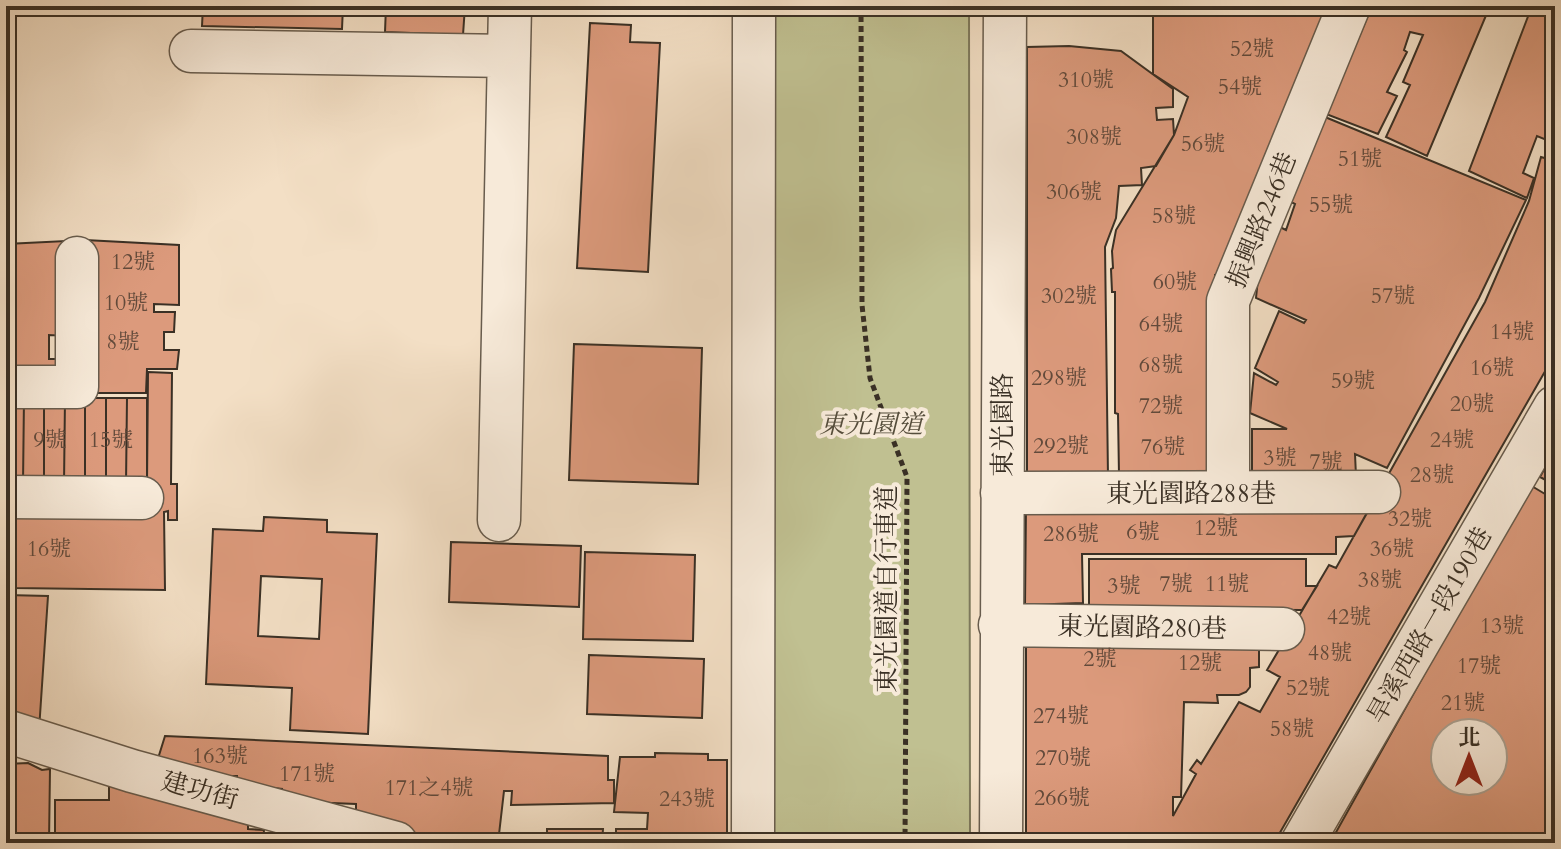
<svg xmlns="http://www.w3.org/2000/svg" width="1561" height="849" font-family="Cardo,'Noto Serif TC',serif">
<style>
.green{fill:#c0c091;stroke:#7d785b;stroke-width:2}
.building{fill:#dc9a7c;stroke:#3a3025;stroke-width:2;fill-rule:evenodd}
.lines{fill:none;stroke-linecap:round;stroke-linejoin:round}
.minor-casing{stroke:#685c4d;stroke-width:45}
.path{stroke:#3a3025;stroke-width:5;stroke-dasharray:6 4;stroke-linecap:butt}
.minor{stroke:#f7ead9;stroke-width:42}
.labels{text-anchor:middle;stroke-width:8;stroke-linejoin:round;paint-order:stroke}
.number-label{font-size:22px;fill:#624a3b}
.street-label{font-size:26px;fill:#3a3025;stroke:#f7ead9}
.park-label{font-size:26px;font-style:italic;fill:#554d3b;stroke:#f7ead9}
</style>
<rect width="100%" height="100%" fill="#f3dfc5"/>
<filter id="stains"><feTurbulence type="fractalNoise" baseFrequency=".0025" numOctaves="4"/><feColorMatrix values="0 0 0 0 .2 0 0 0 0 .09 0 0 0 0 .02 0 0 0 .5 -.17"/></filter>
<radialGradient id="worn" r=".72"><stop offset=".6" stop-color="#630" stop-opacity="0"/><stop offset="1" stop-color="#630" stop-opacity=".3"/></radialGradient>
<path class="green" d="M773,6H969L970,843H773Z"/>
<path class="building" d="M203,6H343L342,29L202,26Z
M386,6H465L463,35L385,32Z
M1095,6H1128V12L1095,11Z
M1153,6H1330L1224,274L1215,275V475H1119L1118,414L1115,413V292H1112L1111,269L1113,268L1112,251L1116,230L1174,135L1188,97L1153,74Z
M1372,6H1490L1427,156L1386,137L1410,85L1403,82L1423,35L1410,32L1404,50L1407,52L1387,92L1397,96L1378,134L1326,114Z
M1532,6H1555V123L1549,141L1537,136L1523,173L1534,178L1527,198L1469,171Z
M590,23L631,25L630,42L660,43L648,272L577,268Z
M1069,46L1121,51L1173,89V107L1156,108L1157,120L1173,119L1174,135L1156,166L1141,168L1142,185L1119,186L1116,218L1105,247L1108,477L1027,478V47Z
M1325,117L1526,200L1479,298L1387,468L1355,454L1356,476H1252V429H1287L1250,413L1254,373L1276,385L1278,382L1255,368L1279,311L1304,323L1306,320L1256,298L1258,279L1280,227L1286,230L1295,204L1289,201Z
M1541,157L1555,161V354L1274,843H1026V638L1259,637V667L1250,668V687L1246,692L1239,695H1217L1218,703L1184,702L1181,797H1173V816L1196,774L1190,770L1197,760L1201,764L1239,702L1260,712L1280,677L1267,670L1329,565L1336,568L1485,302L1529,201Z
M85,240L179,245V305L154,304V312H175L174,332H164V350H179L177,369H147L146,393H85Z
M66,241L67,336L49,335V359H67L40,378V366H6V244Z
M574,344L702,348L698,484L569,480Z
M148,372L172,373L171,484H177V520H168V511L164,512L165,590L14,588L16,515L147,484Z
M6,398H24L23,484H6Z
M24,398H44V484H23Z
M44,398H65L64,484H44Z
M65,398H85V484H64Z
M85,398H106V484H85Z
M106,398H127L126,484H106Z
M127,398H147V484H126Z
M1555,449V485L1540,477Z
M1530,485L1555,500V843H1330ZM1445,733H1493V781H1445Z
M1026,505L1371,506L1354,536L1336,537V554H1082L1083,603L1025,605Z
M264,517L327,520V532L377,534L368,734L290,730L292,688L206,684L213,529L263,531ZM261,576L322,579L319,639L258,636Z
M451,542L581,546L579,607L449,602Z
M585,552L695,555L693,641L583,639Z
M1089,559H1306V586H1317L1302,610L1089,609Z
M6,595L48,596L39,730L6,718Z
M589,655L704,659L702,718L587,714Z
M165,736L608,756V780H614V803L511,805L512,791H504L498,843H446L356,815V804L281,801L282,789L237,784V776H218L156,765Z
M655,753L708,754V760H727V843H616V829H647L648,813L614,812L620,757H655Z
M28,763L42,770L50,769L49,843H6V764Z
M109,782L248,816V829L264,830L263,843H55V800H109Z
M547,829H603L602,843H547Z"/>
<g class="lines">
<g class="minor-casing">
<path id="minor" d="M191,51L509,56
M6,387H77V258
M1002,493L1379,492
M1228,493V301L1349,6
M6,497L142,498
M499,520L510,6
M1000,625L1283,629
M6,731L132,771L396,843
M753,843L754,6
M1001,843L1005,6
M1302,843L1555,407"/>
</g>
<path class="path" d="M861,6L862,305L870,378L907,477L905,843"/>
<use href="#minor" class="minor"/>
</g>
<g class="labels">
<g class="number-label">
<text x="1252" y="56">52號</text>
<text x="1086" y="87">310號</text>
<text x="1240" y="94">54號</text>
<text x="1094" y="144">308號</text>
<text x="1203" y="151">56號</text>
<text x="1360" y="166">51號</text>
<text x="1074" y="199">306號</text>
<text x="1331" y="212">55號</text>
<text x="1174" y="223">58號</text>
<text x="133" y="269">12號</text>
<text x="1175" y="289">60號</text>
<text x="1069" y="303">302號</text>
<text x="1393" y="303">57號</text>
<text x="126" y="310">10號</text>
<text x="1161" y="331">64號</text>
<text x="1512" y="339">14號</text>
<text x="123" y="349">8號</text>
<text x="1161" y="372">68號</text>
<text x="1492" y="375">16號</text>
<text x="1059" y="385">298號</text>
<text x="1353" y="388">59號</text>
<text x="1472" y="411">20號</text>
<text x="1161" y="413">72號</text>
<text x="50" y="447">9號</text>
<text x="111" y="447">15號</text>
<text x="1452" y="447">24號</text>
<text x="1061" y="453">292號</text>
<text x="1163" y="454">76號</text>
<text x="1280" y="465">3號</text>
<text x="1326" y="469">7號</text>
<text x="1432" y="482">28號</text>
<text x="1410" y="526">32號</text>
<text x="1216" y="535">12號</text>
<text x="1143" y="539">6號</text>
<text x="1071" y="541">286號</text>
<text x="49" y="556">16號</text>
<text x="1392" y="556">36號</text>
<text x="1380" y="587">38號</text>
<text x="1176" y="591">7號</text>
<text x="1227" y="591">11號</text>
<text x="1124" y="593">3號</text>
<text x="1349" y="624">42號</text>
<text x="1502" y="633">13號</text>
<text x="1330" y="660">48號</text>
<text x="1100" y="666">2號</text>
<text x="1200" y="670">12號</text>
<text x="1479" y="673">17號</text>
<text x="1308" y="695">52號</text>
<text x="1463" y="710">21號</text>
<text x="1061" y="723">274號</text>
<text x="1292" y="736">58號</text>
<text x="220" y="763">163號</text>
<text x="1063" y="765">270號</text>
<text x="307" y="781">171號</text>
<text x="429" y="795">171之4號</text>
<text x="1062" y="805">266號</text>
<text x="687" y="806">243號</text>
</g>
<g class="street-label">
<text transform="translate(1261 220) rotate(-68)" y="9">振興路246巷</text>
<text transform="translate(1002 425) rotate(-90)" y="9">東光園路</text>
<text x="1191" y="502">東光園路288巷</text>
<text transform="translate(886 589) rotate(-90)" y="9">東光園道自行車道</text>
<text transform="translate(1429 625) rotate(-60)" y="9">旱溪西路一段190巷</text>
<text transform="translate(1142 627) rotate(1)" y="9">東光園路280巷</text>
<text transform="translate(200 790) rotate(15)" y="9">建功街</text>
</g>
<g class="park-label">
<text x="871" y="433">東光園道</text>
</g>
</g>
<rect width="1561" height="849" fill="none" stroke="#f3dfc5" stroke-width="32"/>
<rect x="8" y="8" width="1545" height="833" fill="none" stroke="#3a3025" stroke-width="4"/>
<rect x="16" y="16" width="1529" height="817" fill="none" stroke="#3a3025" stroke-width="2"/>
<g transform="translate(1469 757)"><circle r="38" fill="#f7ead9" stroke="#aba091" stroke-width="2"/>
<path d="M0-6L14 30L0 20L-14 30Z" fill="#8f2418"/>
<text y="-12" font-size="22" font-weight="bold" text-anchor="middle" fill="#3a3025">北</text>
</g>
<rect width="100%" height="100%" filter="url(#stains)"/>
<rect width="100%" height="100%" fill="url(#worn)"/>
</svg>
